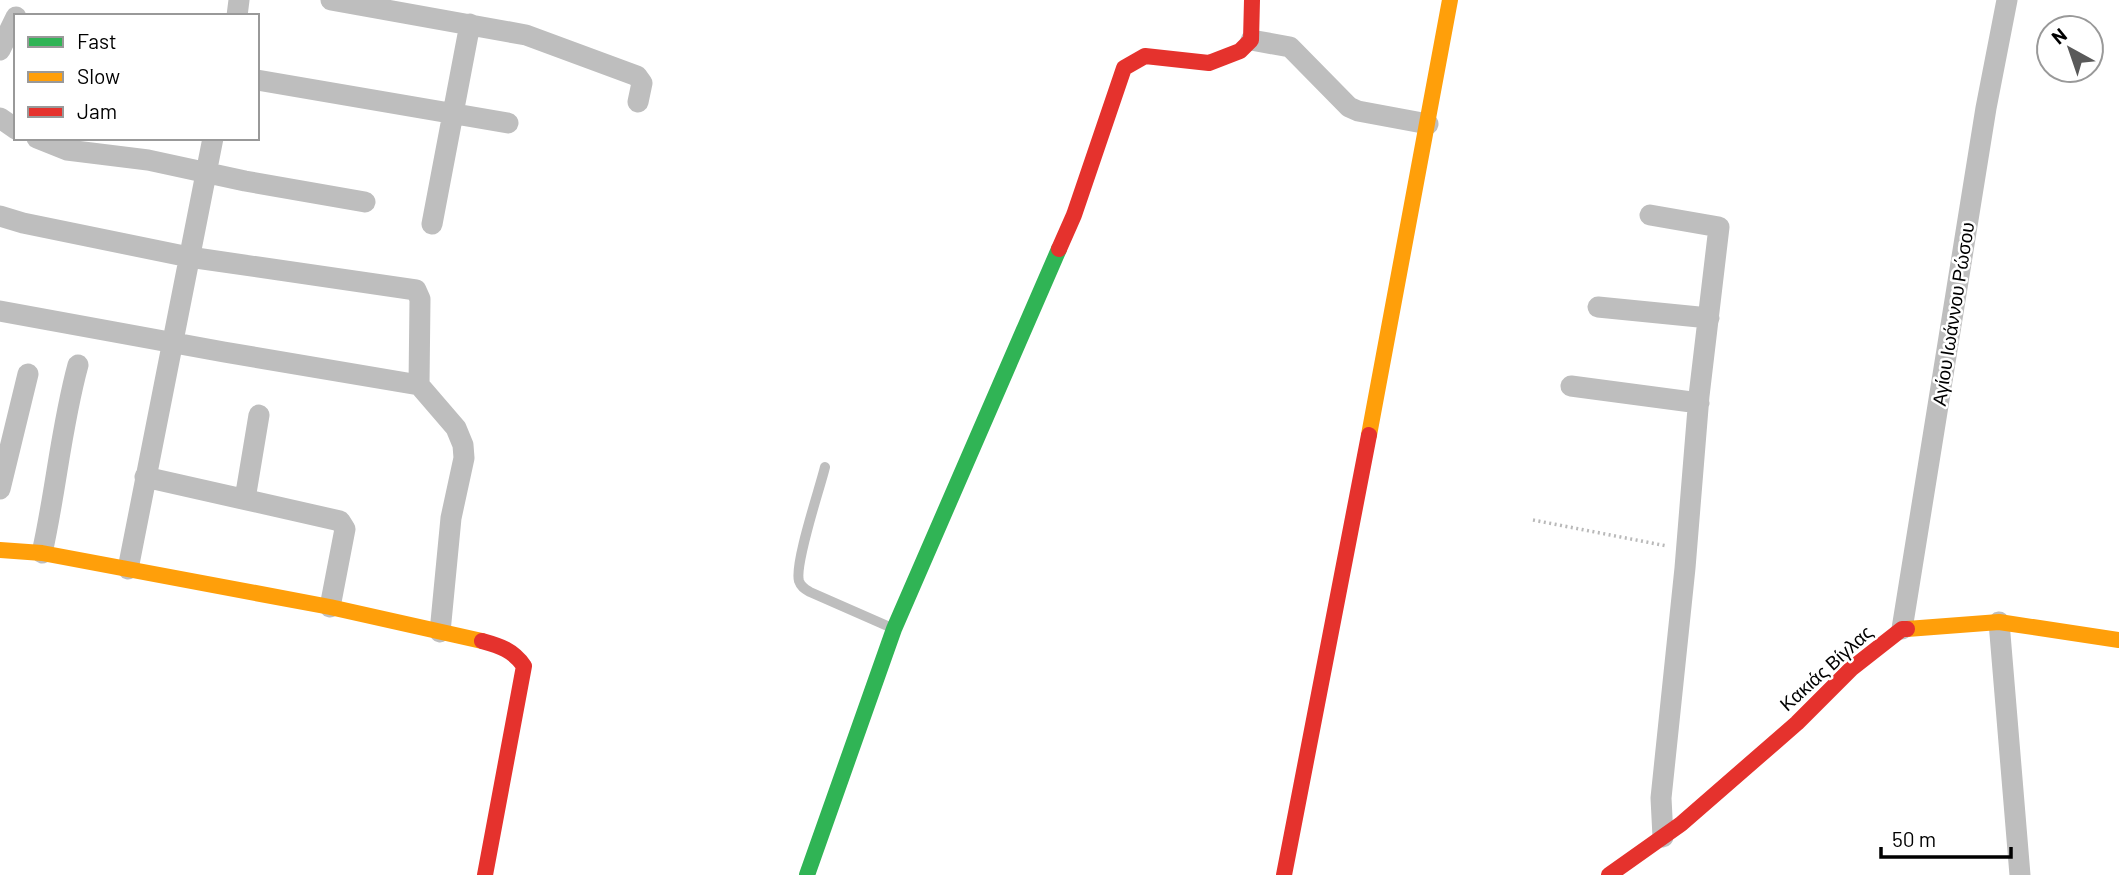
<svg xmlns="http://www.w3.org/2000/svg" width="2119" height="875" font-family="Barlow,sans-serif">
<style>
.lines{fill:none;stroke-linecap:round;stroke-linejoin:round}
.path{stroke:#b9b9b9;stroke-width:3.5;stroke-dasharray:2 3.5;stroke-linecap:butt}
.lane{stroke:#bebebe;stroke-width:10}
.street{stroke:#bebebe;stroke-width:21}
.fast{stroke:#30b455;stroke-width:16}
.slow{stroke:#ff9f0a;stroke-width:16}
.jam{stroke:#e5322d;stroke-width:16}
.labels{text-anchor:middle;stroke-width:5;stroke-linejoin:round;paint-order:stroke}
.street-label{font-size:19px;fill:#000;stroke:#fff}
</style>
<rect width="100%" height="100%" fill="#fff"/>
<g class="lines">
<path class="path" d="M1533,520L1667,546"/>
<path class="lane" d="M825,467C820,488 794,564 799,581C801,587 805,589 810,592L892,628"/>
<path class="street" d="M331,0L526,35L637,76L642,83L638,102
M237,16L239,0
M1251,40L1290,47L1349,107L1358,111L1428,124
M0,50L16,17
M257,80L508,123
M0,118L16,129
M37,138L67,150L148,160L245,181L365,202
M1650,215L1719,227L1699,396L1685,568L1661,798L1663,837
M0,216L23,223L189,257L416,290L420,299L419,385
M432,224L470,24
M1598,307L1709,318
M0,311L224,352L419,385L456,428L463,445L464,458L451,518L440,632
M1571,386L1699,403
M145,477L340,521L345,529L330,607
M0,489L28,374
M245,499L259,415
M42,553C56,491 61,427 78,365
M128,569L213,138
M1999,622L2020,875
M1902,629L1986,108L2007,0"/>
<path class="fast" d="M807,875L894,629L1059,249"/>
<path class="slow" d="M1369,435L1450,0
M0,550L42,553L330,607L482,641
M1907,629L1999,622L2119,640"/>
<path class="jam" d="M1059,249L1074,215L1124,68L1145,56L1209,63L1240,51L1251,40L1252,0
M482,641C500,646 513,650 524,666L485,875
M1284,875L1369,435
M1609,875L1681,824L1797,723L1851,669L1902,629H1907"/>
</g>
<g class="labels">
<g class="street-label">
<text transform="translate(1953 314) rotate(-81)" y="7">Αγίου Ιωάννου Ρώσου</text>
<text transform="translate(1826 668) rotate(-42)" y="7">Κακιάς Βίγλας</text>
</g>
</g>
<rect x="14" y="14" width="245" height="126" fill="#ffffff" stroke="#999999" stroke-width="2"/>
<rect x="28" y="37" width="35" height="10" fill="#30b455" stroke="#999999" stroke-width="2"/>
<text x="77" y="49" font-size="21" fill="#000000">Fast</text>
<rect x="28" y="72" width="35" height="10" fill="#ff9f0a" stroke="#999999" stroke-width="2"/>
<text x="77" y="84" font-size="21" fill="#000000">Slow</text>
<rect x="28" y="107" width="35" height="10" fill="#e5322d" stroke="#999999" stroke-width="2"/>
<text x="77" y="119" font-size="21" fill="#000000">Jam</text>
<g transform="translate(2070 49) rotate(320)"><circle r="33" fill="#ffffff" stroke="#999999" stroke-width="2"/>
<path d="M0-5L12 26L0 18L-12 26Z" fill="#595959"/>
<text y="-10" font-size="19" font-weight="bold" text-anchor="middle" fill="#000000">N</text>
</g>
<path d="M1881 847v10h130v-10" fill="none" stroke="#000000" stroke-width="3.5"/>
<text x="1892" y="847" font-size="21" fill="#000000" stroke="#ffffff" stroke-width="5" paint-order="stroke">50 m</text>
</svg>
